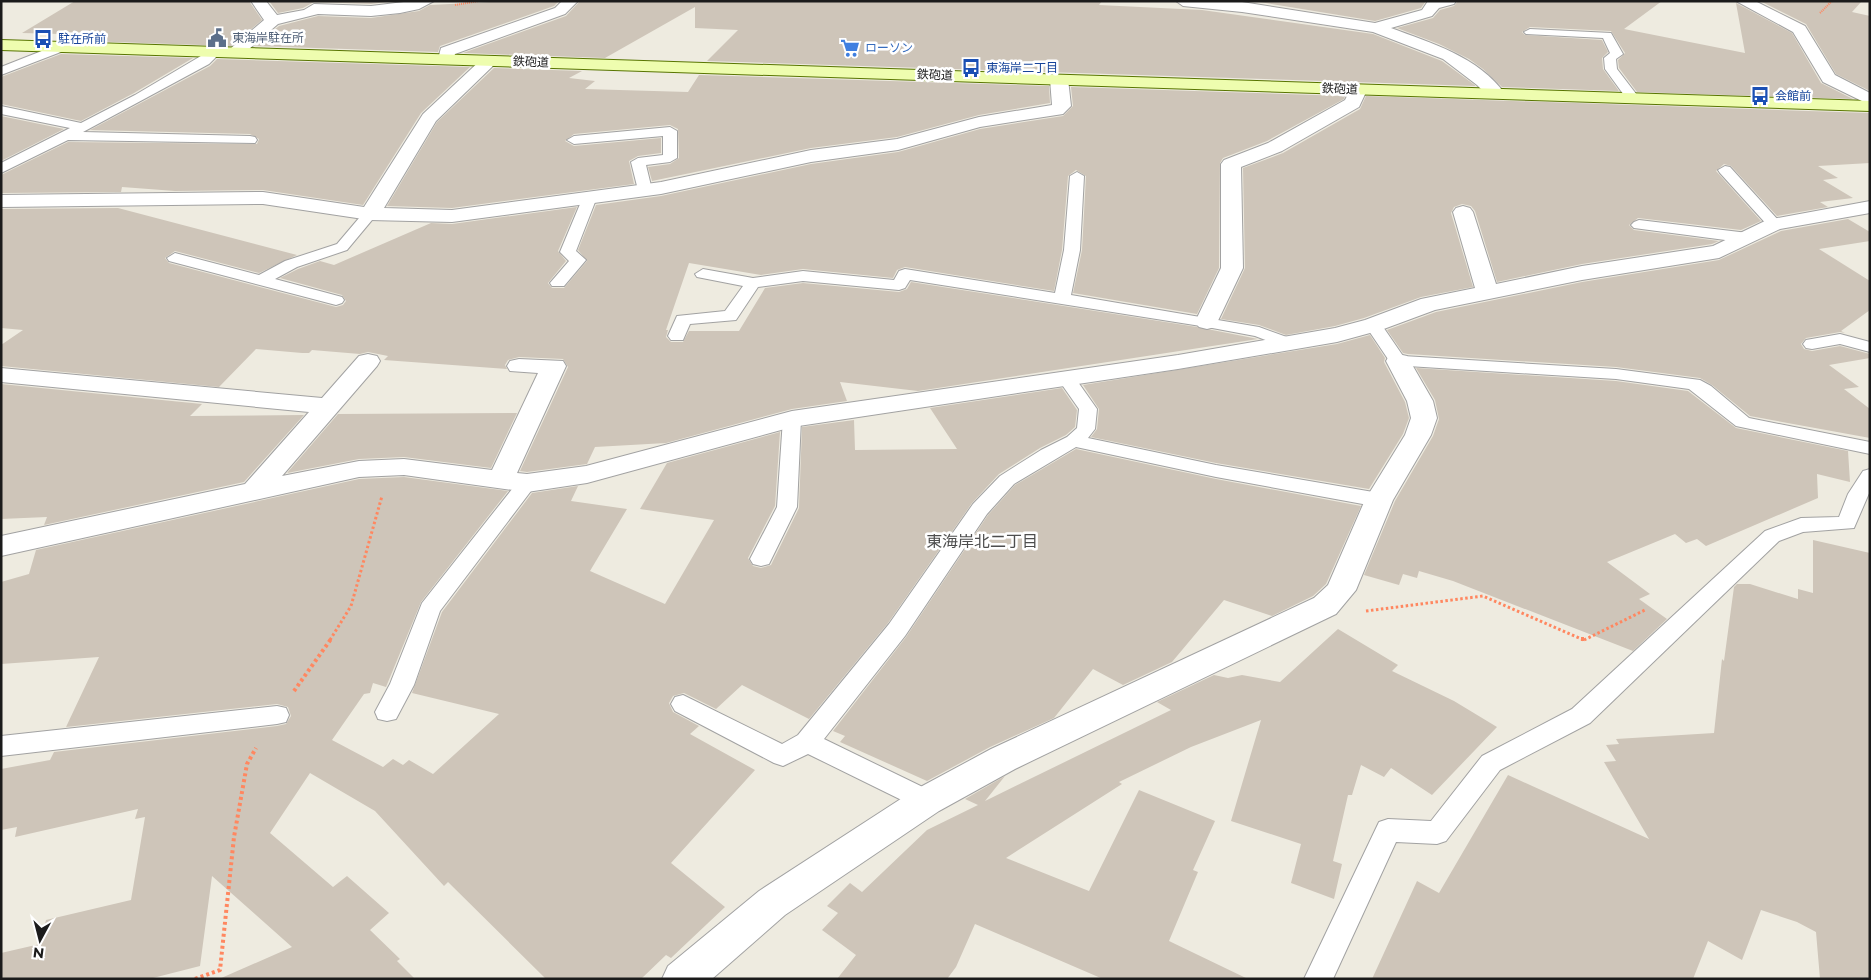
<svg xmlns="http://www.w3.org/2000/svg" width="1871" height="980" font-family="Montserrat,'Noto Sans JP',sans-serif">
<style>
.building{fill:#cec5b9}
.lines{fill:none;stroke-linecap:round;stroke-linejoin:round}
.lane-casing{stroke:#a2a2a2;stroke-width:2}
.street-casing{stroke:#a2a2a2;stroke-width:2}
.secondary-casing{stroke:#587500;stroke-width:2}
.path-far2{stroke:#ff8760;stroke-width:2;stroke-dasharray:1 1;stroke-linecap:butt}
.path-far1{stroke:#ff8760;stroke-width:3;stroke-dasharray:2.5 2.5;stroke-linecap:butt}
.path{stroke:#ff8760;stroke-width:4;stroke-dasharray:3 3;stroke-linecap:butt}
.lane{fill:#fff;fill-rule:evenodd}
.street{fill:#fff;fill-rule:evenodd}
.secondary{fill:#eefdaf;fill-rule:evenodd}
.labels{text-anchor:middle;stroke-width:5;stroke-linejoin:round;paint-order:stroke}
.far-service-label{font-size:12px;fill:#4e5e75;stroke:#fff;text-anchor:start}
.far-transit-label{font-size:12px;fill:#164399;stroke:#fff;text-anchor:start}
.far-shop-label{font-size:12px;fill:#366cbe;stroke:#fff;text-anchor:start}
.far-street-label{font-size:12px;fill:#1b1b1b;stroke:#fff}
.neighbourhood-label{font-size:16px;fill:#4e4e4e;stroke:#fff}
</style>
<rect width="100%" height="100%" fill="#eeebe0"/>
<path class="building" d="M75,1H249L262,20L231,46L85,41L99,35L22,33Z
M269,1H394L371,4L314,2L303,8L278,13Z
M509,1H559L554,6L440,46L438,52L255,46L279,26L318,16L371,18L419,11L430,5Z
M580,1H1102L1099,5L1202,10L1373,34L1442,61L1476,86L707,61L738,30L695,28V7L605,58L463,53L566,16Z
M1253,1H1426L1421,8L1375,21Z
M1458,1H1662L1624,29L1745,53L1736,3L1792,33L1821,83L1853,99L1637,92L1619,68L1618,60L1625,53L1611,31L1530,27L1522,32L1525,35L1602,40L1608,52L1602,58L1603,69L1619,91L1502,87L1483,69L1469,59L1439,44L1397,28L1433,18L1440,10L1454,6Z
M1760,1H1862L1852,12L1870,16V91L1836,74L1806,24Z
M61,54L193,58L134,93L81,121L1,104V77Z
M217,59L470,67L421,113L363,205L263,190L175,191L122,187L121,192L1,193V175L68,142L257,144L259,139L250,134L90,130L210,66Z
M494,68L582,71L569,78L595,81L585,89L688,92L699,75L1049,86L1050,103L979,115L897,137L811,148L652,181L648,167L670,164L679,158L678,129L670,125L574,134L565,141L574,146L661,138V153L638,156L629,161L634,184L452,208L387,206L437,122Z
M1071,87L1345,96L1344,99L1267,141L1223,158L1220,163L1219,268L1197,314L1073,293L1082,250L1086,176L1076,170L1068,176L1062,250L1054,291L905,267L897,270L893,278L803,269L761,275L689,263L666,330H668L666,337L671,342H683L689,331H739L765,288L803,283L899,292L907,289L911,282L1197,327L1258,339L918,391L840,382L847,401L792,409L666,443L595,447L587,464L527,472L520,471L568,367L563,359L519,357L508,360L505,365L507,369L384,360L388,356L368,352L360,354L312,350L309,353H302L256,349L219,387L1,366V345L23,330L1,328V209L118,208L297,255L259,273L175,251L165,258L169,263L336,307L343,305L346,301L342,295L280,278L298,269L320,261L334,265L431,223L452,224L577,207L558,251L566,261L548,283L552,288H564L587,261L578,250L596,205L661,196L811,164L898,152L980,129L1063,116L1073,106Z
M1366,96L1870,113V163L1818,166L1838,178L1823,180L1853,198L1820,202L1828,207L1777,216L1731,166L1724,164L1716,171L1761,221L1741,230L1638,218L1629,225L1634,230L1719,241L1712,244L1582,264L1497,282L1475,211L1471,206L1462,204L1454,207L1451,213L1473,287L1421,297L1364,318L1335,326L1286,335L1259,325L1221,319L1245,268L1243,168L1283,153L1360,109Z
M1,116L64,129L1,161Z
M1848,219L1870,232V241L1819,249L1870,281V310L1841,331L1845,333L1840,332L1806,338L1801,344L1804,349L1812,351L1840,346L1870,354V358L1829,365L1859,387L1844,389L1870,409V438L1750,416L1712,385L1700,378L1616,367L1408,354L1403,353L1387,330L1436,312L1582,282L1719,260L1781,231Z
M1370,335L1385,358L1384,362L1405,402L1409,418L1403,434L1369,489L1216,463L1091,437L1097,429L1099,409L1083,385L1337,344Z
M1416,368L1616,381L1688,391L1736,428L1848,451L1850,482L1817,474L1818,498L1706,546L1697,539L1686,543L1675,534L1607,562L1650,594L1639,599L1667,619L1633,651L1453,581L1419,571L1417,578L1403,574L1399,585L1364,575L1395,501L1433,436L1439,419L1435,400Z
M1,384L202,404L190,416L304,415L244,482L44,525L47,517L1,519Z
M1062,388L1077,410L1075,427L1066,435L1040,448L999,474L972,503L888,623L809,719L742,685L716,709L684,693L673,696L669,703L673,712L699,726L690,734L755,770L671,863L725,907L671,958L666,955L641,979H546L448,882L444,886L375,811L310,773L270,833L333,887L347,876L389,913L370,930L400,959L397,961L415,979H219L292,947L212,876L200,966L149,979H1V953L40,944L46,920L131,900L145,817L135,819L138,809L15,837L17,827L1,830V769L50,760L54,752L277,726L286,724L291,716L288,707L277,704L66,727L99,657L1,664V582L29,574L36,550L359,479L404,477L508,491L421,602L386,687L373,683L370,693L364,694L332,740L383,767L393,759L403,765L409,760L433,774L499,714L412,693L442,612L532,493L578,486L571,501L627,509L590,571L665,604L714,520L640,509L667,463L780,432L775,506L748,558L753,566L761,568L771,565L799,508L802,427L854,420L855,450L957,449L930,408Z
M517,413L491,468L404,457L359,459L287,473L338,414Z
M1076,449L1216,479L1361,506L1326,584L1313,596L1272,616L1224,600L1172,662L1123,685L1093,669L1054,718L990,747L927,781L840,742L845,736L833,731L906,637L988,515L1015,485Z
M1813,540L1870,553V979H1820L1816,932L1797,922L1761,910L1742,960L1708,941L1693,979H1372L1417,881L1439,893L1508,775L1649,839L1604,762L1616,761L1606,745L1619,744L1616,739L1714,733L1722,659L1724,661L1734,587L1737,584H1750L1798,599V589L1813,593Z
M1338,629L1398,665L1392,671L1454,701L1497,727L1432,795L1391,768L1384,777L1361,765L1352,795H1348L1333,861L1342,864L1334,899L1291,883L1301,844L1231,821L1261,720L1191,747L1119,782L1122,784L1006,858L1089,891L1139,790L1215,821L1193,870L1198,872L1169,941L1248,979H1103L975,924L956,967L947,979H837L856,955L822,930L838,913L827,906L850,883L862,892L927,830L978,805L965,799L1005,776L985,801L1171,710L1157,702L1214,675L1228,678L1242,675L1280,682Z"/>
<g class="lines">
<g class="lane-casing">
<path id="lane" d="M1530,29L1611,33L1623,54L1616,59L1617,69L1640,99L1634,103L1629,102L1605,69L1604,58L1610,53L1603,38L1526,34L1524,32Z
M62,43L66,44V50L1,75V67Z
M216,47L222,51L209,64L83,132L250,136L255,137L257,140L255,143L68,140L1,173V163L70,128L1,114V106L81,123L135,95Z
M670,127L677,131V158L670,162L646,165L652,190L645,194L638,190L631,162L638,158L663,155V136L574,144L567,140L574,136Z
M1725,166L1730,167L1779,221L1782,224L1779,227H1769L1720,173L1718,170Z
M1077,172L1084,176L1080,250L1071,295L1259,327L1295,340L1298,344L1295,348L1289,349L1255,336L1207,327L910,280L905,288L899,290L803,281L758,287L736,320L690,324L683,340H671L668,336L677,316L725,311L743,286L697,277L695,274L703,269L753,278L803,271L894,280L899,271L905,269L1055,293L1064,250L1070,176Z
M590,193L597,197L576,251L586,260L564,286H552L550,283L569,261L560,252L583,197Z
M370,210L377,214L347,250L297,267L275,279L342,297L344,300L342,303L336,305L169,261L167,258L175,253L259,275L285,261L337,244L365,211Z
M1639,220L1748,233L1756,238L1748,243L1634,228L1631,225L1634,222Z
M1373,320L1379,321L1403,356L1616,369L1700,380L1711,386L1749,418L1870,442V454L1736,426L1689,389L1616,379L1392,365L1365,325L1367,321Z
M1840,334L1870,342V352L1840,344L1812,349L1806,348L1803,344L1806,340Z
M1067,374L1073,375L1097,409L1095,429L1088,438L1216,465L1379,493L1386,495L1389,500L1386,505L1379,507L1216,477L1076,447L1014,484L987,514L905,636L824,739L935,793L939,801L935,809L926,812L808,754L783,766L774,763L675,711L671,704L675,697L683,695L782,744L798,735L889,624L973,504L1000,476L1041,450L1067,437L1077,428L1079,409L1058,379L1061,375Z
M792,413L799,415L801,419L797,507L769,564L761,566L753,564L750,559L777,507L783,419L785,415Z
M1870,469V491L1854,528L1803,532L1779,541L1590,723L1500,770L1446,841L1437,844L1396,842L1333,979H1304L1379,822L1388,819L1431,821L1482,756L1572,709L1765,531L1801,518L1839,517L1848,494L1863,471Z
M527,477L534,479L537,483L440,611L414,685L396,719L387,721L378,719L375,712L390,684L422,603L520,479Z
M277,706L286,708L289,715L286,722L277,724L1,756V736Z"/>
</g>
<g class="street-casing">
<path id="street" d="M251,1H266L277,15L304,10L314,4L371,6L412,1H434L419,9L400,13L371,16L318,14L278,24L242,55H230L228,52L230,49L264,20Z
M562,1H578L565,14L455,54L452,63H440L438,59L441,48L555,8Z
M1176,1L1242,2L1375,23L1422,10L1428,1H1456L1454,4L1439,8L1432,16L1391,28C1431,43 1479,57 1505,94L1502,98H1490L1477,85L1443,59L1373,32L1242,12L1183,6Z
M1736,1H1755L1805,26L1835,75L1870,93V105L1823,82L1793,32Z
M490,56L496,57L498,61L436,121L384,208L452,210L661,182L811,150L897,139L979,117L1052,105L1050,79L1053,75H1065L1068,79L1071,106L1063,114L980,127L898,150L811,162L661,194L452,222L370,220L263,204L1,207V195L263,192L364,207L423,114L484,57Z
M1358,85L1364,86L1367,90L1359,107L1282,151L1241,167L1243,268L1215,327L1207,329L1199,327L1195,322L1221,268V164L1224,160L1268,143L1345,100L1352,86Z
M1870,201V213L1780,229L1719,258L1582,280L1435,310L1381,330L1337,342L1178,369L792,427L587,483L527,492L404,475L359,477L1,556V536L245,484L309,412L1,382V368L322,398L359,356L368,354L377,356L380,361L377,366L282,476L359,461L404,459L492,470L538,373L510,371L507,366L510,361L519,359L563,361L566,366L517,473L527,474L586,466L792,411L1178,355L1335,328L1365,320L1421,299L1475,288L1453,212L1456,208L1463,206L1470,208L1473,212L1496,284L1582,266L1713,246L1767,220Z
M1398,354L1407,356L1410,361L1433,401L1437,418L1431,435L1393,500L1356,590L1336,614L1015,769L939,811L785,915L712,979H662L668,966L759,891L913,791L991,749L1314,598L1328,585L1365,500L1405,435L1411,418L1407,401L1386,361L1389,356Z"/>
</g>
<g class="secondary-casing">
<path id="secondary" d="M1,40L1870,101V111L1,50Z"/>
</g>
<path class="path-far2" d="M455,5L479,1
M1820,13L1832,1"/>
<path class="path-far1" d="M1366,611L1483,596L1584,640
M330,640L351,606L382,496
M1584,640L1645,610"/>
<path class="path" d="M1581,639H1587
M294,691L331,639
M195,979L220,970L234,837L247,764L256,748"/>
<use href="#lane" class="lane"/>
<use href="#street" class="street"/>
<use href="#secondary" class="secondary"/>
</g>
<defs>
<g id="civic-bare" transform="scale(1.5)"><path d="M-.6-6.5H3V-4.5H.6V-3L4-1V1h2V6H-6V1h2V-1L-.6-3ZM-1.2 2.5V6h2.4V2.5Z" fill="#5c6f8a" stroke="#fff" stroke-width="2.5" paint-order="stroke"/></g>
<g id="bus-bare" transform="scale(1.5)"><path d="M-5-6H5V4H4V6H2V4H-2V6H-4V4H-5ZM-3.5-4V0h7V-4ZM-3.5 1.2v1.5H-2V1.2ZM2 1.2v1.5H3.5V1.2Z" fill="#1a4fb4" stroke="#fff" stroke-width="2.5" paint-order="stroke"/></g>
<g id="supermarket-bare" transform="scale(1.5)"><path d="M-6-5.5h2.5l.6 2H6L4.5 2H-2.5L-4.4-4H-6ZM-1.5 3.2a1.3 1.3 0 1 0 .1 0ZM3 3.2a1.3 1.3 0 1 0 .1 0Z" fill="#3f7fe0" stroke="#fff" stroke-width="2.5" paint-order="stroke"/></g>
</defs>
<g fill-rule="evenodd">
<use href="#civic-bare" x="217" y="38"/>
<use href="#bus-bare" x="43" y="39"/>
<use href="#supermarket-bare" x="850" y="48"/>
<use href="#bus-bare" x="971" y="68"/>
<use href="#bus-bare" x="1760" y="96"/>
</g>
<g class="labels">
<g class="far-service-label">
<text x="232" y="42">東海岸駐在所</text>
</g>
<g class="far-transit-label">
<text x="58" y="43">駐在所前</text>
<text x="986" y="72">東海岸二丁目</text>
<text x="1775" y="100">会館前</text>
</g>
<g class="far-shop-label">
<text x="865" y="52">ローソン</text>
</g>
<g class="far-street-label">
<text transform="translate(531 62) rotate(2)" y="4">鉄砲道</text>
<text transform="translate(935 75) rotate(2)" y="4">鉄砲道</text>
<text transform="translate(1340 89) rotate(2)" y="4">鉄砲道</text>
</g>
<g class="neighbourhood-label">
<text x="982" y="547">東海岸北二丁目</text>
</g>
</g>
<rect width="1871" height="980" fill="none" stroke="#1b1b1b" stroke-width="5"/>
<g transform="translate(40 940) rotate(187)" stroke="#ffffff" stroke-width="4" paint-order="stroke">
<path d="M0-4L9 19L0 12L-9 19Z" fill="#1b1b1b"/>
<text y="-8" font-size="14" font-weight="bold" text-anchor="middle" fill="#1b1b1b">N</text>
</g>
</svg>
